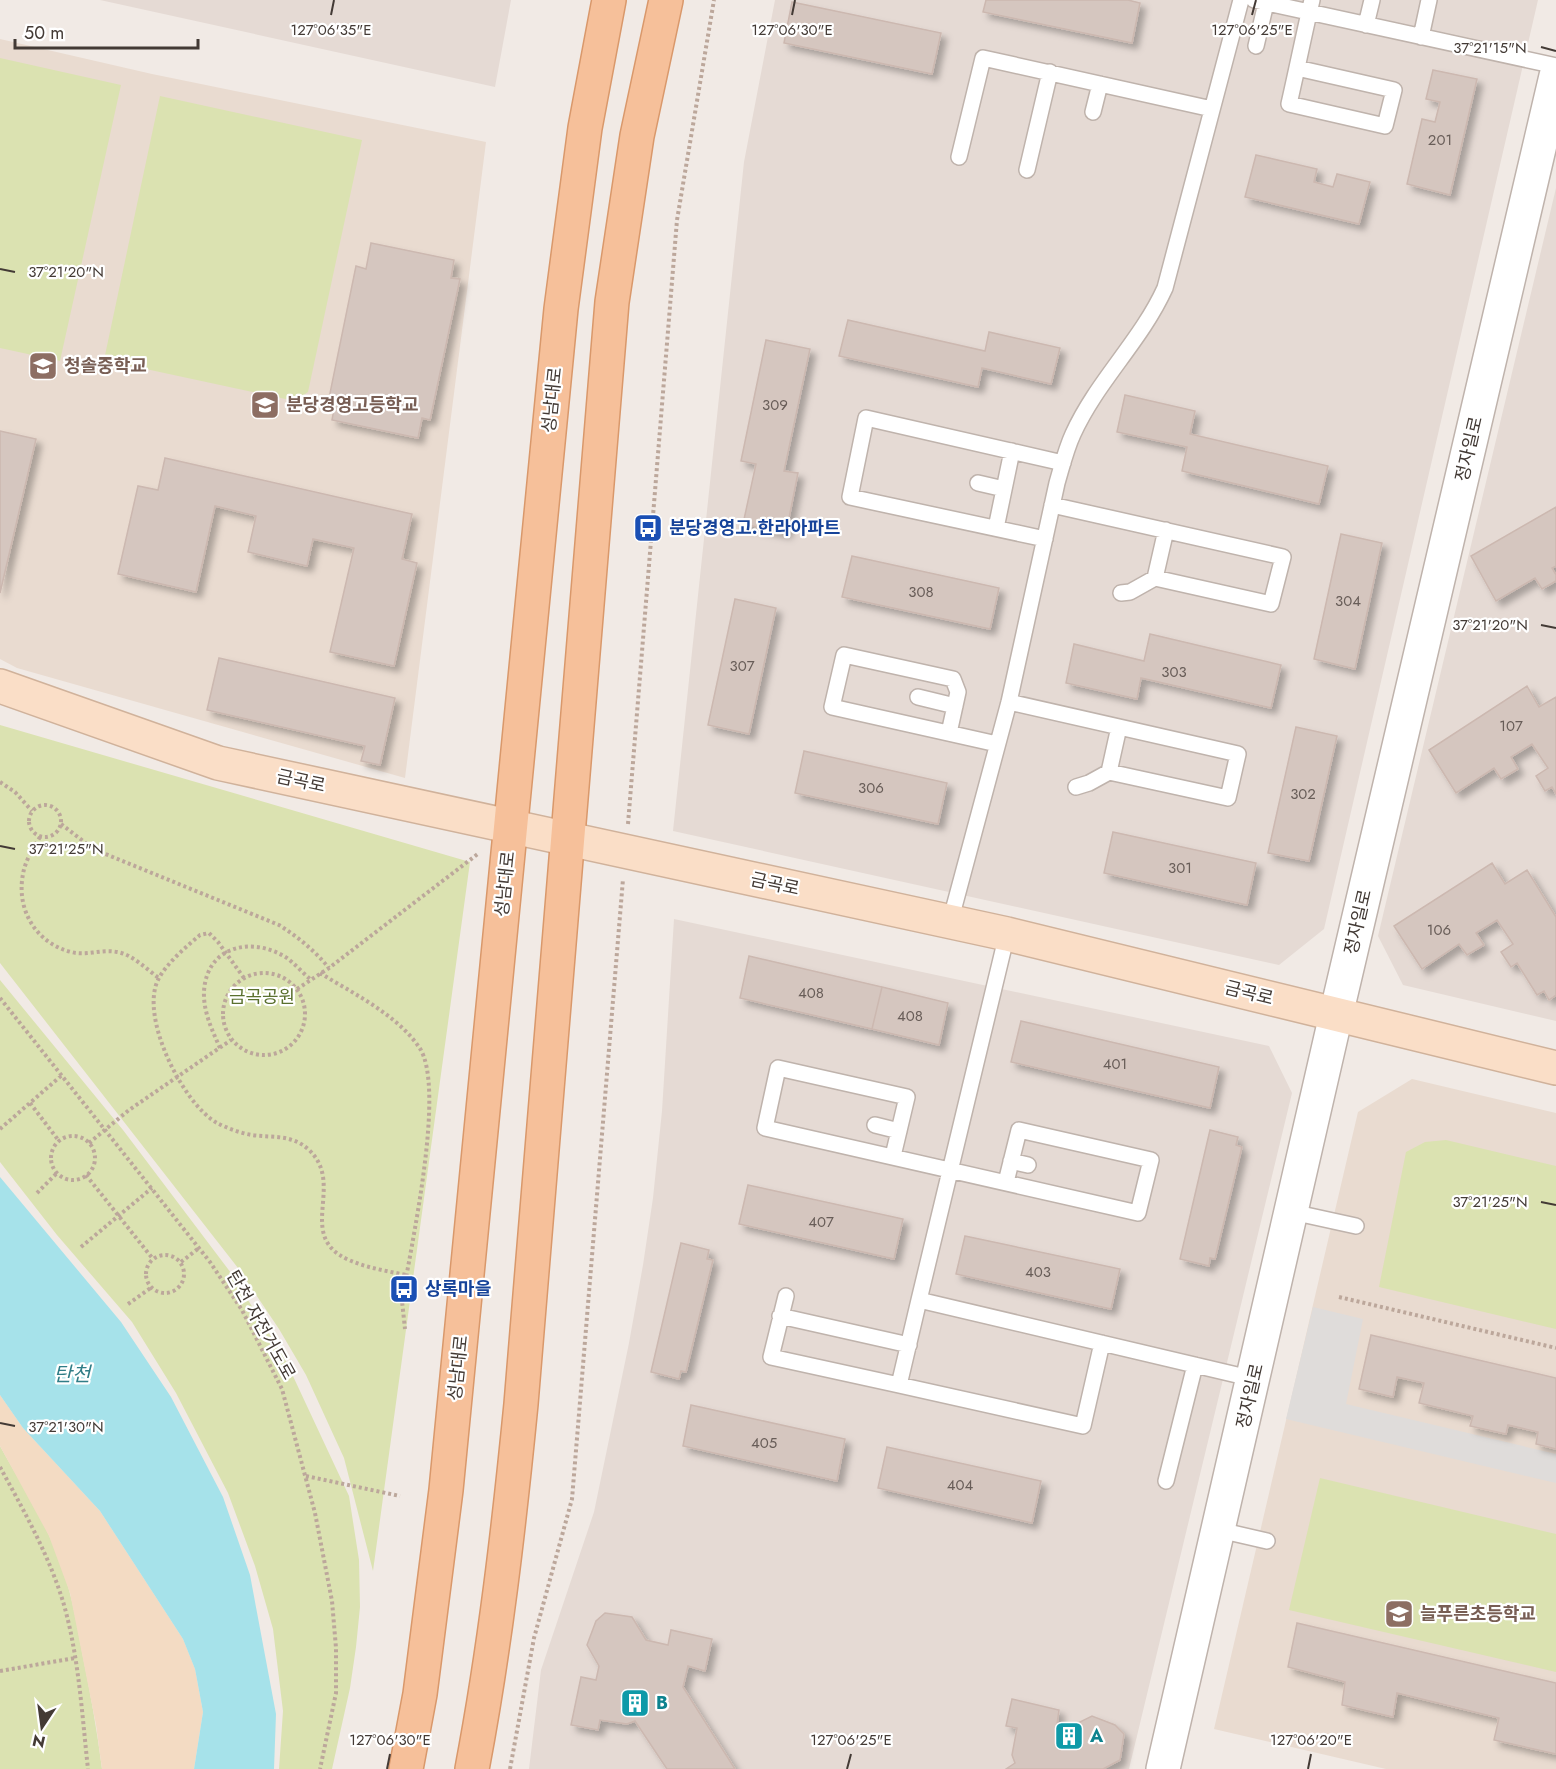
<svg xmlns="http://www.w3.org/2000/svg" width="1556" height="1769" font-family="Jost,'Noto Sans KR',sans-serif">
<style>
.residential{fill:#e5dad4}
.education{fill:#e9dbd0}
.green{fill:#dbe2b1}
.sand{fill:#f3dbc3}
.parking{fill:#dfdcda}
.water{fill:#a6e2ea}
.building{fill:#d5c6bf;stroke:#ccb8b0;stroke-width:1.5;filter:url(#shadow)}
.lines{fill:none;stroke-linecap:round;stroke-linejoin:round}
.service-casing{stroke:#bfb3ac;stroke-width:18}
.tertiary-casing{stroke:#bfb3ac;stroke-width:36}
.secondary-casing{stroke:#d0b29b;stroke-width:36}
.primary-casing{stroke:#d9986b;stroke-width:36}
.path{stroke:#bca79b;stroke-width:4;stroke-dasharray:3 3;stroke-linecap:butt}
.service{stroke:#fff;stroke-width:15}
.tertiary{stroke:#fff;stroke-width:33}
.secondary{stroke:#fadec7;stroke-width:33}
.primary{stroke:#f6c09a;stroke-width:33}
.ticks{fill:none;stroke:#433a35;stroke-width:2}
.labels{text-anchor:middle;stroke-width:4.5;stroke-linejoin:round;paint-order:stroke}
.number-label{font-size:15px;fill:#685d58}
.education-label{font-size:18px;font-weight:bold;fill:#785e54;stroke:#fff;text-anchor:start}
.street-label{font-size:18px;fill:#433a35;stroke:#fff}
.transit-label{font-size:18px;font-weight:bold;fill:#164399;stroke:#fff;text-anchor:start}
.park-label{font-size:18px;fill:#5a702e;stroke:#fff}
.culture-label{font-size:18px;font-weight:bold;fill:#0d838f;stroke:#fff;text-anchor:start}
.water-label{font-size:20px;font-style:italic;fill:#307d87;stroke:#fff}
.ticks-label{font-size:15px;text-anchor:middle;fill:#433a35;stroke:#fff;stroke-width:4.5;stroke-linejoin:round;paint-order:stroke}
</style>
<defs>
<filter id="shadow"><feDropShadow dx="5.5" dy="5.5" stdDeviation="3" flood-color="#0004"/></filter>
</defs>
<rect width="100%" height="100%" fill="#f1eae5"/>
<path class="residential" d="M100,0H511L495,87Z
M775,0H1538L1324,929L1279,965L673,831L744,162Z
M1556,188V1021L1403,985L1378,936Z
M674,919L1269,1046L1292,1093L1129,1769H529L541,1670L594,1512L629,1343L643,1265L653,1198L662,1111Z"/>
<path class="education" d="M0,39L152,74L486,142L405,778L17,668L0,659Z
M1412,1079L1556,1113V1769H1386L1214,1729L1358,1112Z"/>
<path class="green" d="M0,58L121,85L60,361L0,348Z
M160,96L362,140L308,392L295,401L104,360Z
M0,725L470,862L373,1571L344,1458L306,1375L279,1329L238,1268L0,963Z
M0,980L123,1130L231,1273L285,1359L349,1496L359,1560L360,1607L356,1647L350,1688L332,1769H279L283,1711L273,1629L255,1566L228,1493L176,1393L132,1322L57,1235L0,1162Z
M1446,1140L1556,1166V1329L1379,1287L1406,1152L1425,1142Z
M0,1446C22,1486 48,1525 62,1568C72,1595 77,1624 82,1652C90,1691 97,1730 102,1769H0Z
M1320,1478L1556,1534V1672L1289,1610Z"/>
<path class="sand" d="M0,1395L23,1428L100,1511L183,1639L195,1669L203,1712L194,1769H102L96,1725L70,1593L49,1536L0,1446Z"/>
<path class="parking" d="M1313,1307L1363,1319L1346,1404L1556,1454V1483L1286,1419Z"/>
<path class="water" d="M0,1177L121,1322L171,1397L223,1497L250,1575L276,1714L274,1769H194L203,1712L195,1669L183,1639L100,1511L23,1428L0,1395Z"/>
<path class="building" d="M986,0H1128L1140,3L1132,43L983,12Z
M792,2L941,33L932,74L784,43Z
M1433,70L1477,79L1450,195L1407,184L1422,119L1435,122L1440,102L1426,99Z
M1256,155L1317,169L1314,182L1333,187L1337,174L1370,182L1359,224L1245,197Z
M371,243L454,260L451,278L460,279L430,420L422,418L418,438L332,420L336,399L329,398L356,266L366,269Z
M848,320L985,351L989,332L1060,348L1051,384L982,368L978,387L839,356Z
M766,340L810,349L784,471L798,473L786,533L743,524L756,464L741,461Z
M1125,395L1195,411L1190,434L1328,466L1319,504L1182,471L1187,447L1117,432Z
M0,431L36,439L0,593Z
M165,458L412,514L402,559L417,563L394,666L330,652L354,548L313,539L307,566L248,552L256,516L215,506L196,592L118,574L138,486L158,490Z
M1556,507V566L1552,568L1556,575V581L1542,589L1535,578L1496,601L1471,556Z
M1341,534L1382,543L1355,669L1314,659Z
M852,556L999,588L990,629L842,597Z
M735,599L776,608L749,734L708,725Z
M1150,634L1281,665L1271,708L1141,678L1137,699L1066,683L1074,644L1144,661Z
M219,658L395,698L380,765L361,761L365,746L207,710Z
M1527,686L1539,707L1556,697V794L1552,787L1545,791L1536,776L1548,768L1532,744L1511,757L1518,769L1501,779L1494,768L1456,793L1429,750Z
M1296,727L1337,736L1309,861L1268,853Z
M804,751L947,783L938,824L795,793Z
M1113,832L1256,863L1247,905L1104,873Z
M1492,863L1505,884L1527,870L1556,917V995L1549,1000L1544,991L1537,995L1517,963L1511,967L1501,952L1513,944L1497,920L1476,933L1484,945L1467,955L1459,944L1422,969L1394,926Z
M749,956L882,987L872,1029L740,998Z
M882,987L948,1003L939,1045L872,1029Z
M1021,1021L1219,1067L1210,1108L1011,1062Z
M1210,1130L1238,1137L1236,1145L1242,1147L1215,1259L1210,1258L1209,1266L1180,1259Z
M748,1185L903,1219L894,1259L739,1224Z
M965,1236L1120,1269L1111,1309L956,1274Z
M681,1243L709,1250L707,1259L713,1260L686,1372L681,1371L679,1379L651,1372Z
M1371,1335L1556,1378V1449L1536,1444L1538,1432L1508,1425L1506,1434L1470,1426L1473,1416L1419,1403L1424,1383L1397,1377L1393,1397L1359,1389Z
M691,1405L845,1439L837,1481L683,1446Z
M887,1447L1041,1481L1032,1523L878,1488Z
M605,1613L632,1617L646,1640L668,1645L671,1630L712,1639L705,1671L688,1666L683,1687L735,1769H667L635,1721L627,1724L600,1720L598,1730L571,1725L581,1677L596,1680L599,1666L587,1645L596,1621Z
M1297,1623L1556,1683V1754L1494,1740L1499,1718L1397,1693L1393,1717L1342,1705L1345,1682L1288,1667Z
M1012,1699L1059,1710L1057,1724L1070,1727L1092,1716L1115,1725L1124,1734L1120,1760L1103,1769H1006L1015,1763L1012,1755L1017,1728L1006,1726Z"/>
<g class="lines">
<g class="service-casing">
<path id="service" d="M1254,0L1556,66
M1366,25L1372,0
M1421,37L1429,0
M1256,46L1266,3
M1297,68L1394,90L1385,126L1289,104C1297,69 1304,34 1312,0
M1093,112L1100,84
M959,157L983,58L1212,109
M1027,170L1050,72
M978,483L1004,489
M1052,505L1283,557L1271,604L1155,578L1166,530
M996,528L1012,451
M1045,539L850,497L866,418L1063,463
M1121,593L1130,592L1155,578
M918,697L955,706
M1009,702L1238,754L1228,798L1109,772L1119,727
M949,733L958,692L953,679L844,655L832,707L997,744
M1076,787L1089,783L1109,772
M950,922L1009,702L1057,483C1062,466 1066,449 1073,434C1097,381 1141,341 1165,288L1241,0
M1007,934L919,1300L1254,1379
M875,1125L899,1131
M893,1156L907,1097L778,1068L765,1128L1138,1213L1151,1160L1019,1130L1006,1182
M1011,1161L1028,1165
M1292,1212L1356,1226
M786,1296L771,1357L899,1385
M919,1300L899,1385L1083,1426L1102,1343
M780,1316L909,1345
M1166,1481L1195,1365
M1219,1530L1267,1541"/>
</g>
<g class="tertiary-casing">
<path id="tertiary" d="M1163,1769L1336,1015L1556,76"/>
</g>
<g class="secondary-casing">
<path id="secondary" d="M0,686L218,763L1007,934L1556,1068"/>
</g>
<g class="primary-casing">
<path id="primary" d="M406,1769L420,1694L446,1490L561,309L585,128L609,0
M472,1769C495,1648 509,1526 521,1404L612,302L637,136L666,0"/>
</g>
<path class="path" d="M0,782L15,792L32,811
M29 821a16 16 0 1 1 32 0a16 16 0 1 1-32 0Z
M61,824L87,844L103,853L279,925C298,937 314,950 329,968
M628,824L677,220L714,0
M40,837C33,849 25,861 23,874C16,910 36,943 71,952C87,956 101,949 117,952C132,954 146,969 159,978
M223 1014a41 41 0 1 1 82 0a41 41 0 1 1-82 0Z
M320,973C354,994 396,1014 419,1047C447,1087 410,1250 402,1301L405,1329
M244,978L218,942L209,933L200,935C186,947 168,962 159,978C138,1015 183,1104 217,1123C227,1128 240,1133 252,1135C272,1138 291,1134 308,1149C347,1184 294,1236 349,1260C367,1268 387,1271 406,1275
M297,989L329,968L479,853
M0,998L210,1262L242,1310L282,1389L315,1513L332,1601L336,1648V1693L320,1769
M220,1048C212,1030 203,1011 204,991C207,945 253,936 287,958C295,964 303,973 311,980
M30,1103L59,1141
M0,1129L62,1075
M51 1158a22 22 0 1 1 44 0a22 22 0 1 1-44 0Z
M89,1143L129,1110L231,1040
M86,1175L153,1259
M37,1193L57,1173
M81,1247L152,1188
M146 1274a19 19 0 1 1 38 0a19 19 0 1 1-38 0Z
M181,1262L199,1248
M1339,1297L1556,1348
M128,1304L152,1287
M0,1467C24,1511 50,1557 64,1605C79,1658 82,1715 88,1769
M306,1476L400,1496
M0,1671L75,1658
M510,1769L534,1638L572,1499L623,879"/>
<use href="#service" class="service"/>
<use href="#tertiary" class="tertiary"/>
<use href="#secondary" class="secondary"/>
<use href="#primary" class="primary"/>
</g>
<path class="ticks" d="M331,15L334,0M792,15L795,0M1252,15L1256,0M1541,47L1556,51M0,269L15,272M1541,625L1556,628M0,846L15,849M1541,1202L1556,1205M0,1423L15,1426M387,1769L390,1754M847,1769L851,1754M1308,1769L1311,1754"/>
<defs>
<g id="school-square" transform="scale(1.5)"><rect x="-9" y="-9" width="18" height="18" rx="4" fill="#8d6e63" stroke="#fff"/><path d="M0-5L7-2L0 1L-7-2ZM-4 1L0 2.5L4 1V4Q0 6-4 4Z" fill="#fff"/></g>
<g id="bus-square" transform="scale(1.5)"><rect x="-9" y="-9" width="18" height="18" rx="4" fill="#1a4fb4" stroke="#fff"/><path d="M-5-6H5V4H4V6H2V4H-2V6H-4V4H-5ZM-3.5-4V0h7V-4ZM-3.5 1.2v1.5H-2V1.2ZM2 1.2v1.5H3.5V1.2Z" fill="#fff"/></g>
<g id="building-square" transform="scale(1.5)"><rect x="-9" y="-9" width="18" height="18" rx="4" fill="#0f9aa8" stroke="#fff"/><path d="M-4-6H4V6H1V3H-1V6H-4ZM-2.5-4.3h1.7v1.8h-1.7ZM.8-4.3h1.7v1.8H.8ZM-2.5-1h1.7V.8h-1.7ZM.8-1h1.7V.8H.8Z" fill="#fff"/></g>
</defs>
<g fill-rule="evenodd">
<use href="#school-square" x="43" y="366"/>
<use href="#school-square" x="265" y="405"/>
<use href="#bus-square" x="648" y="528"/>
<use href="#bus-square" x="404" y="1289"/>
<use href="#school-square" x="1399" y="1614"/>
<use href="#building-square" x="635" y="1703"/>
<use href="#building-square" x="1069" y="1736"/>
</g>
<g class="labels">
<g class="number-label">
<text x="1440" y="145">201</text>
<text x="775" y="410">309</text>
<text x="921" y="597">308</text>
<text x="1348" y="606">304</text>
<text x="742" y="671">307</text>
<text x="1174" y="677">303</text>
<text x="1511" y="731">107</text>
<text x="871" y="793">306</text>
<text x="1303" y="799">302</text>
<text x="1180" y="873">301</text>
<text x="1439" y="935">106</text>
<text x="811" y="998">408</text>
<text x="910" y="1021">408</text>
<text x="1115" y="1069">401</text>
<text x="821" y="1227">407</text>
<text x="1038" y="1277">403</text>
<text x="764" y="1448">405</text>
<text x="960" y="1490">404</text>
</g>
<g class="education-label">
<text x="64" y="372">청솔중학교</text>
<text x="286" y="411">분당경영고등학교</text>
<text x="1420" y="1620">늘푸른초등학교</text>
</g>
<g class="street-label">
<text transform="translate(552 400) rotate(-84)" y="6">성남대로</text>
<text transform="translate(1469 449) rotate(-77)" y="6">정자일로</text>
<text transform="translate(301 781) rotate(12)" y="6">금곡로</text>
<text transform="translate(505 884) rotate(-84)" y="6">성남대로</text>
<text transform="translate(775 884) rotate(12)" y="6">금곡로</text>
<text transform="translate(1358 922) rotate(-77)" y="6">정자일로</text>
<text transform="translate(1249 993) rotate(14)" y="6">금곡로</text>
<text transform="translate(261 1325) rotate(61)" y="6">탄천 자전거도로</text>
<text transform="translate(458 1368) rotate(-84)" y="6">성남대로</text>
<text transform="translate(1250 1396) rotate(-77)" y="6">정자일로</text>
</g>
<g class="transit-label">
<text x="669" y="534">분당경영고.한라아파트</text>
<text x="425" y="1295">상록마을</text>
</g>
<g class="park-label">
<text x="262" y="1003">금곡공원</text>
</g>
<g class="culture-label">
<text x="656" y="1709">B</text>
<text x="1090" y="1742">A</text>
</g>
<g class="water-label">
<text x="72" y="1381">탄천</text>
</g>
</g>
<g class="ticks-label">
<text x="331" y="35">127°06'35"E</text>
<text x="792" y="35">127°06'30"E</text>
<text x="1252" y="35">127°06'25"E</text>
<text x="1490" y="53">37°21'15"N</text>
<text x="66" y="277">37°21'20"N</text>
<text x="1490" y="630">37°21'20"N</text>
<text x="66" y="854">37°21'25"N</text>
<text x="1490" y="1207">37°21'25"N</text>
<text x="66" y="1432">37°21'30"N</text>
<text x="390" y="1745">127°06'30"E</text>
<text x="851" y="1745">127°06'25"E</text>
<text x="1311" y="1745">127°06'20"E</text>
</g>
<g transform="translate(42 1727) rotate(193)" stroke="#ffffff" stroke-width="4.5" paint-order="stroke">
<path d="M0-4.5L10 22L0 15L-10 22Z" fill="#433a35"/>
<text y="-9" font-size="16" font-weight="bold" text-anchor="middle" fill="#433a35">N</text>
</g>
<path d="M15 39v9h183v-9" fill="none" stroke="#433a35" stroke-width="3"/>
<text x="24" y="39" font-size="18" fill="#433a35" stroke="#ffffff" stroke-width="4.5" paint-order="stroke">50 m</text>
</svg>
